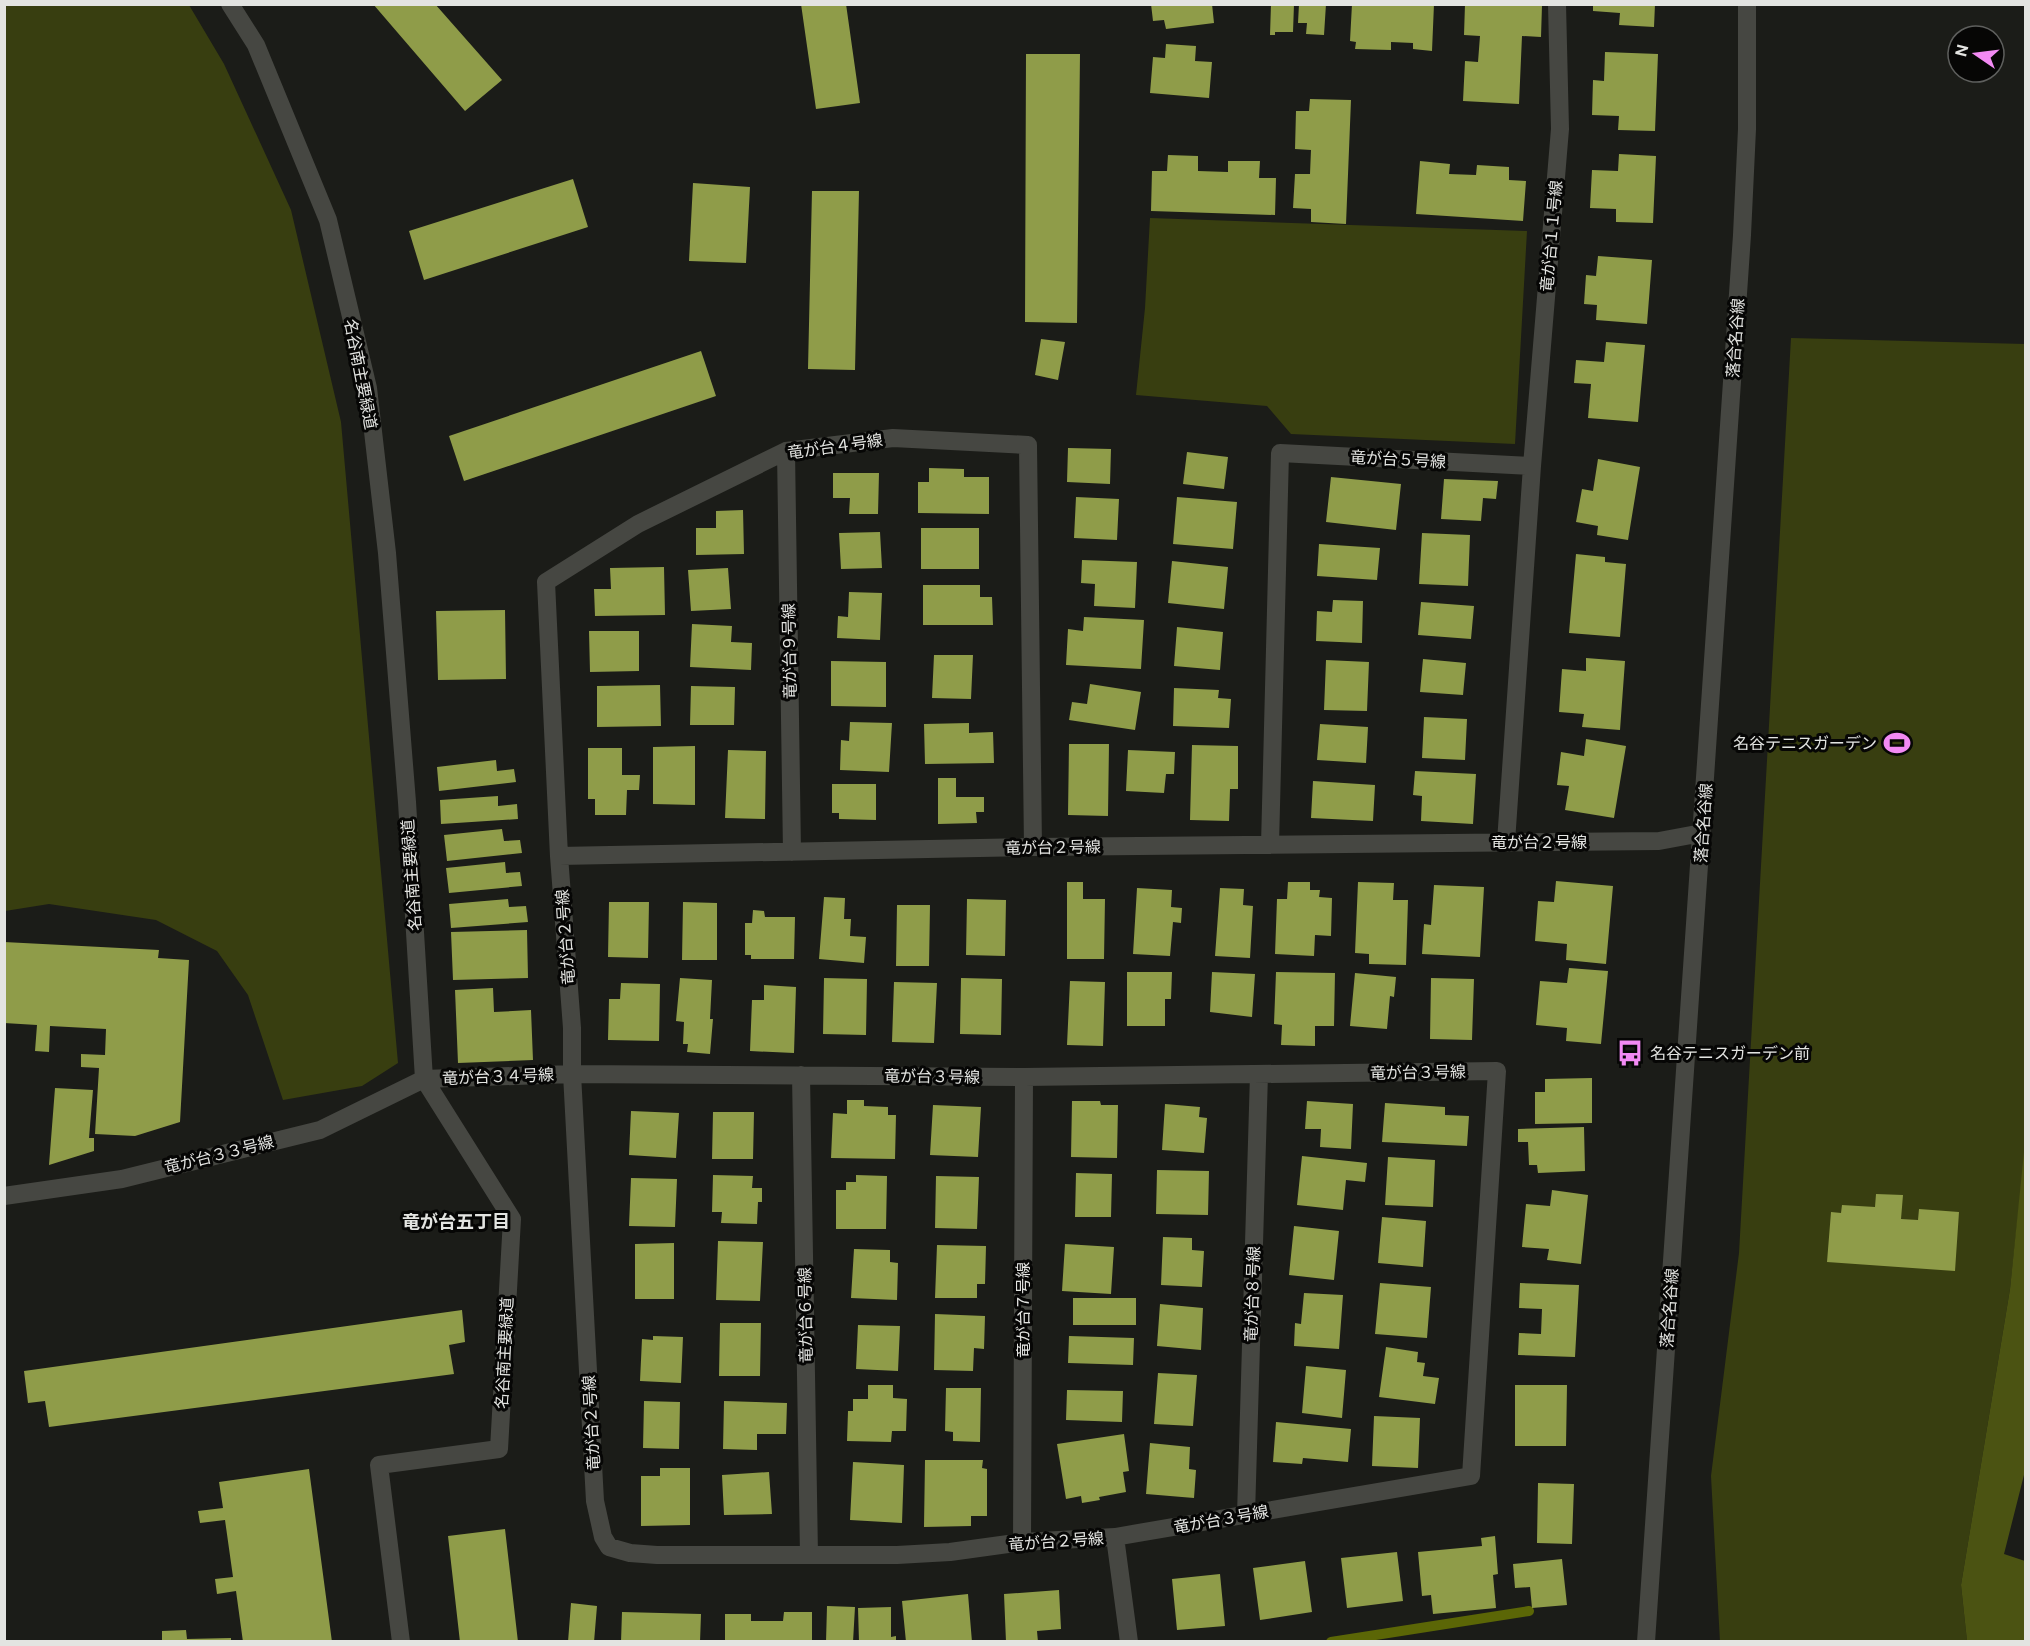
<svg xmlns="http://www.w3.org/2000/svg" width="2030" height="1646" font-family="'DM Sans','Noto Sans JP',sans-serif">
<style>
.green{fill:#383e10}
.forest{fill:#4b5312}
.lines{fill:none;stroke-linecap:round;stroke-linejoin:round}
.stream{stroke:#5b6606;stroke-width:10}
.building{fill:#8f9c49}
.minor{stroke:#464742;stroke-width:18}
.labels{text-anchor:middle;stroke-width:6;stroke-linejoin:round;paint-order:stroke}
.street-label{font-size:16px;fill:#e3e4e1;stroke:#060605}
.poi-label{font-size:16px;fill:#e3e4e1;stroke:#060605;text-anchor:end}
.neighbourhood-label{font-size:18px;font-weight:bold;fill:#e3e4e1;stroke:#060605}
</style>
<rect width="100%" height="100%" fill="#1b1c18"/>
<path class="green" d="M5,4L189,5L224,64L291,210L341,422L398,1063L362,1086L283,1100L248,995L217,951L156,920L49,904L5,911Z
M1150,218L1527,231L1515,444L1291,434L1267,406L1136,395L1145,308Z
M1791,338L2025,344L2026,1142L2010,1289L1961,1585L1967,1641L1720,1642L1711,1476L1739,1253Z"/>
<path class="forest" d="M2025,1142V1471L2004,1554L2025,1561V1641H1967L1961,1585L2010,1289Z"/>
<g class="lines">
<path class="stream" d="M1331,1642L1529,1611"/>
</g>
<path class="building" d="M373,4H435L502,80L465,111Z
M801,4H846L860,103L816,109Z
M1151,4H1212L1214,23L1166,29L1164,20L1153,21Z
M1271,4H1294L1293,32H1275V35H1270Z
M1299,4H1326L1324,35L1306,34L1307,23H1298Z
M1352,4H1434L1432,51L1413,49V43L1391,42V50L1355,49L1356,42L1350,41Z
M1465,4L1542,5L1541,37L1522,36L1519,104L1463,101L1465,61L1478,62L1480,36L1464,35Z
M1593,4H1655L1654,27L1619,25L1620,13L1593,11Z
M1166,44L1196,46L1195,61L1212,62L1209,98L1150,93L1153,57L1165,58Z
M1605,52L1658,54L1655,131L1618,130L1619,116L1592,115L1593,80L1604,81Z
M1026,54H1080L1077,323L1025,322Z
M1310,99L1351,100L1346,224L1311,222V209L1293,208L1295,174H1310L1311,150L1295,149L1296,111H1309Z
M1619,154L1656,156L1653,223L1616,222V209L1590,208L1592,170L1618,171Z
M1168,155L1198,156V171L1228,172V161H1260L1259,178H1276L1275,215L1151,211L1152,171H1167Z
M1420,161L1450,164L1449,174L1476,175L1477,165L1509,167V180L1526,181L1523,221L1416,214Z
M573,179L588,227L424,280L409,231Z
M693,183L750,187L746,263L689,261Z
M812,191H859L855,370L808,369Z
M1598,256L1652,260L1647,324L1596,320L1597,305L1584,304L1586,275L1596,276Z
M1041,339L1065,342L1058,380L1035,375Z
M1606,342L1645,345L1638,422L1588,418L1591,384L1574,383L1576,360L1604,362Z
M701,351L716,396L464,481L449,436Z
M1068,448L1111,449L1110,484L1067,482Z
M1187,452L1228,457L1224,489L1183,484Z
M1598,459L1640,467L1628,540L1597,535L1598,526L1576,522L1582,489L1593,491Z
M929,468L964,469V477H989V514L918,513V482H929Z
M833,473H879L878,514H849L850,498H833Z
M1331,477L1401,484L1396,530L1326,522Z
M1444,479L1498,481L1496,499L1483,498L1481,521L1441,519Z
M1076,497L1119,499L1117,540L1074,538Z
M1177,497L1237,502L1233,549L1173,544Z
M743,510L744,554L696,555V528H716V511Z
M921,528H979V569H921Z
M880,532L882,568L841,569L839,533Z
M1422,533L1470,535L1468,586L1419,584Z
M1319,544L1380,548L1377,580L1317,576Z
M1576,554L1605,557V562L1626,564L1620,637L1569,633Z
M1082,560L1137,562L1135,608L1094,606L1095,584L1081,583Z
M1172,561L1228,567L1224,609L1168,603Z
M664,567L665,615L595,616L594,589H611L610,568Z
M728,568L731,609L691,611L688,570Z
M923,585H980V597H992L993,625H923Z
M849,592L882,593L880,640L837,638L838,616L848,617Z
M1333,600L1363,601L1362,643L1316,641L1317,611L1332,612Z
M1421,602L1474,606L1471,639L1418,635Z
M505,610L506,679L438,680L436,611Z
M1084,617L1144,620L1141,669L1066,665L1068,629L1083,631Z
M692,624L732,626L731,642L752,643L751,670L690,667Z
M1177,627L1223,632L1220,670L1174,666Z
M589,631H639V671L590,672Z
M934,655H973L971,699L932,698Z
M1586,658L1625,661L1620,730L1582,727L1584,714L1559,712L1562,669L1586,671Z
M1423,659L1466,663L1463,695L1420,692Z
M1326,660L1369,662L1367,711L1324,710Z
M831,661L886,662V707L831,706Z
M1090,684L1141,692L1135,730L1069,720L1072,702L1087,704Z
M660,685L661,726L597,727V686Z
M691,686L735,687L734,725H690Z
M1174,688L1219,690L1218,698L1231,699L1229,728L1173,726Z
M1424,717L1467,719L1465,760L1422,758Z
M850,722L892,723L889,772L840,770L841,740L849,741Z
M969,723V733L993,732L994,763L925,764L924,724Z
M1320,724L1368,727L1366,763L1317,760Z
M1586,739L1626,746L1614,818L1565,810L1569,786L1557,785L1561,752L1584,756Z
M1069,744H1109L1108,816L1068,815Z
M1192,745L1238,746V789H1230L1229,821L1190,820Z
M695,746V805L653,804V747Z
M588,748H622V775H640L639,790H627L626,815H595V799H588Z
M728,750L766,751L765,819L725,818Z
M1128,750L1175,752L1174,774H1166L1164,793L1126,791Z
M496,760L497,771L514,769L516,782L439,791L437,767Z
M1415,771L1476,774L1473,824L1421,821L1422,796L1413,795Z
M938,778H956V797H984V812H976L977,823L938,824Z
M1313,781L1375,785L1373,821L1311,818Z
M832,784H876V820L839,819V813H832Z
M498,796V806L517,804L518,819L441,824L440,800Z
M502,829L504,841L520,840L522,853L447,861L444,835Z
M505,862L506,873L520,872L522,886L449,893L446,868Z
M1556,881L1613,886L1606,964L1566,960L1567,944L1535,941L1538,901L1554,902Z
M1067,882H1083V899H1105L1104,959H1067Z
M1288,882H1310V890H1320L1319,897L1332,898L1331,936L1315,935L1314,956L1275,954L1277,899H1287Z
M1358,882L1394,883L1393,900H1408L1406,965L1369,964V954L1355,953Z
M1434,885L1484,887L1480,957L1422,954L1424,924L1431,925Z
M1137,888L1172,890L1171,907L1182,908L1181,923L1173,922L1170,956L1133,954Z
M1220,888L1244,889L1243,905L1253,906L1250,958L1215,956Z
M824,897L845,898L844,919H851L850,936L866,937L864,963L819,959Z
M508,899L509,907L526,906L528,922L451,928L449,904Z
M967,899L1006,900L1005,956L966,955Z
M609,902H649L648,958L608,957Z
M683,902L717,903V960H682Z
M897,905H930L929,966H896Z
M753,910L764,911L765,917H795L794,959H751V955H745V923H752Z
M527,930L528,978L453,980L451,932Z
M4,942L159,950L158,958L189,960L180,1122L135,1136L95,1134L99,1068L81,1067V1054L105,1055L106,1029L50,1026L49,1052L35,1051L37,1025L4,1023Z
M1569,968L1608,971L1601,1044L1566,1041L1567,1028L1536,1025L1540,981L1567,983Z
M1127,972H1172L1171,999H1165V1026H1127Z
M1212,972L1255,974L1252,1017L1210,1012Z
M1276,972L1335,973L1334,1026H1315V1046L1281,1045L1282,1025L1274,1024Z
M1355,973L1396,977L1394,997L1390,996L1387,1029L1350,1026Z
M680,978L712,980L710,1019H713L710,1054L687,1052L688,1044H683L684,1022L676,1021Z
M824,978L867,979L866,1035L823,1034Z
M961,978L1002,979L1001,1035L960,1034Z
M1431,978L1474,979L1472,1040L1430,1039Z
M1070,981L1105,982L1103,1046L1067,1045Z
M894,982L937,983L934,1043L892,1042Z
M621,983L660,984L659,1041L608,1040L609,999H620Z
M764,985L796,987L794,1053L750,1051L752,1000H764Z
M493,988L494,1012L531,1010L533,1060L458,1063L455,990Z
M1592,1078V1123L1535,1124V1092H1545V1079Z
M55,1088L93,1090L89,1138H94V1151L49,1165Z
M847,1100H864V1106L888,1107V1115H896L895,1159L831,1158L833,1113L847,1114Z
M1072,1101H1100L1101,1105H1118L1117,1158L1071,1157Z
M1307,1101L1353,1104L1351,1149L1320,1147L1321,1129H1305Z
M1385,1103L1445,1107V1115L1469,1116L1467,1146L1382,1142Z
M1165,1104L1200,1107L1199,1117L1207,1118L1204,1153L1162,1150Z
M933,1105L981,1107L978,1157L930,1155Z
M631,1111L679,1113L676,1158L629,1155Z
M713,1112H754L753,1159H712Z
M1584,1127L1585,1171L1538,1173L1537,1165H1529L1528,1142H1518V1129Z
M1302,1156L1367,1163L1365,1182L1346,1180L1343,1210L1297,1205Z
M1388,1157L1435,1160L1433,1207L1385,1205Z
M1157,1170L1209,1171L1208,1215L1156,1214Z
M1076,1173L1112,1174L1111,1217H1075Z
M713,1175L753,1176L752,1188H762V1202H758L757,1224L721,1223L722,1212H712Z
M856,1175L887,1176L886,1229H836V1190H846V1182H856Z
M936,1176L979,1177L977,1229L935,1228Z
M631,1178L677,1179L675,1227L629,1226Z
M1552,1190L1588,1195L1581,1264L1547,1260L1549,1249L1522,1247L1526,1204L1550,1206Z
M1876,1194L1903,1195L1901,1219L1918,1220L1919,1209L1959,1212L1955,1271L1827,1262L1831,1212L1841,1213L1842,1205L1875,1207Z
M1382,1217L1426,1221L1423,1267L1378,1263Z
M1294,1226L1339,1231L1334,1280L1289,1275Z
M1163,1237L1192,1238V1250L1204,1251L1202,1287L1161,1285Z
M718,1241L763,1242L760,1301L716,1300Z
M674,1243V1299H635V1244Z
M1065,1244L1114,1247L1111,1294L1062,1291Z
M937,1245L986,1246L985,1284H977V1298H935Z
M854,1249L890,1250V1262L898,1263L897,1300L851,1298Z
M1380,1283L1431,1287L1427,1338L1375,1334Z
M1520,1283L1579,1285L1575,1357L1518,1355L1519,1333L1541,1334L1542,1309L1519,1308Z
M1304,1293L1343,1295L1339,1349L1294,1346L1295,1323L1301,1324Z
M1073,1298H1136V1325H1073Z
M1160,1304L1203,1308L1201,1350L1157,1346Z
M462,1310L465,1342L449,1345L454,1374L49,1427L45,1401L28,1403L24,1371Z
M935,1314L985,1316L984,1349L974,1348L973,1371L934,1370Z
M720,1323H761L760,1376H719Z
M858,1325L900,1326L898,1371L856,1369Z
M653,1336L683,1337L681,1383L640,1381L642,1339L653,1340Z
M1069,1336L1134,1338L1133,1365L1068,1363Z
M1386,1347L1418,1352L1417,1362L1425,1363L1423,1376L1439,1378L1435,1404L1379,1397Z
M1306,1366L1346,1370L1342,1418L1302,1413Z
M1158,1373L1197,1375L1193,1426L1154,1424Z
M868,1385H893V1398L907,1399L906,1431H892L891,1442L847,1441L848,1411H853V1399H868Z
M1515,1385H1567L1566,1446H1515Z
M946,1388H981L980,1442L953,1441V1432L945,1431Z
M1067,1390L1123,1391L1122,1422L1066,1420Z
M644,1401L680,1402L679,1449L643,1448Z
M724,1401L787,1403L786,1434H757V1450L723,1449Z
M1374,1416L1420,1418L1418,1468L1372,1466Z
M1276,1422L1351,1429L1348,1462L1303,1458L1302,1464L1273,1462Z
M1124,1434L1129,1471L1123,1472L1126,1492L1099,1497L1100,1500L1082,1503L1081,1496L1066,1499L1057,1444Z
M1150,1443L1190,1447L1189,1469L1196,1470L1194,1498L1146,1494Z
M925,1460H983L982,1468L987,1469V1516H971V1526L924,1527Z
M853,1462L904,1465L902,1523L850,1520Z
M660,1468H690V1525L641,1526V1476H660Z
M309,1469L332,1642H243L236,1591L217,1594L215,1579L233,1577L225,1520L200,1523L198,1511L223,1508L219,1482Z
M769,1472L772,1514L724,1515L722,1475Z
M1538,1483L1574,1484L1572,1544L1537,1543Z
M505,1529L518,1642H460L448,1536Z
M1495,1536L1498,1574L1493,1575L1496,1608L1433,1614L1431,1595L1422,1596L1418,1552L1482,1546L1481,1538Z
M1397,1552L1403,1601L1347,1608L1341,1558Z
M1562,1559L1567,1605L1532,1608L1530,1587L1515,1588L1513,1564Z
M1305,1561L1312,1612L1260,1620L1253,1568Z
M1220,1574L1225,1626L1177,1630L1172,1579Z
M1059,1590L1061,1629L1037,1631L1038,1642H1006L1004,1594Z
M968,1594L972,1642H906L902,1601Z
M571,1603L597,1606L594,1642H568Z
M827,1606L855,1607L853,1642H826Z
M891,1607V1637L896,1636V1642H859L858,1608Z
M622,1612L701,1614L700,1642H621Z
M784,1612H812V1642H725V1614H751V1621H783Z
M186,1630L187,1639L231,1638V1642H162V1631Z"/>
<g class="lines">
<path class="minor" d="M230,4L256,45L328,220L368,388L387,553L407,802L424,1079L512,1219L499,1449L379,1465L401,1642
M786,451L792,852
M1532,466L1560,129L1557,4
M1270,845L1280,453L1532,466L1506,842
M559,856L546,582L638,524L786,451L893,438L1028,445L1033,847
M801,1075L809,1555
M4,1196L122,1179L320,1130L424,1079L572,1074L1024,1077L1497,1071L1471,1476L1115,1537
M1246,1515L1259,1074
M1022,1542L1024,1077
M1129,1642L1115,1537L1022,1542L950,1552L897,1555H657L630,1553L609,1547L603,1537L595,1501L572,1074V1028L559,856L1033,847L1659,841L1702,833
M1646,1642L1742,235L1747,129V4"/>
</g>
<defs>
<g id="stadium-bare" transform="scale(2.07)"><path d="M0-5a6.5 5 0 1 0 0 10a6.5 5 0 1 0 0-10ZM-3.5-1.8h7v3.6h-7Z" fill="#f28af3" stroke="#060605" stroke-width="2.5" paint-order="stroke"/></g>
<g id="bus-bare" transform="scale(2.07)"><path d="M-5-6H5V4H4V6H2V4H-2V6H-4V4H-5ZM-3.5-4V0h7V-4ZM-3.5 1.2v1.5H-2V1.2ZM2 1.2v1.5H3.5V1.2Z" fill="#f28af3" stroke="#060605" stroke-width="2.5" paint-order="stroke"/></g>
</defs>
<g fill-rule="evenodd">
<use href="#stadium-bare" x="1897" y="743"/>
<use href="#bus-bare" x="1630" y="1053"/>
</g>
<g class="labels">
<g class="street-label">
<text transform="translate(1551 236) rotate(-85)" y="6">竜が台１１号線</text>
<text transform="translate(1735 338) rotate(-86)" y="6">落合名谷線</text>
<text transform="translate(361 374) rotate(79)" y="6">名谷南主要緑道</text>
<text transform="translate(835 446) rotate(-8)" y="6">竜が台４号線</text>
<text transform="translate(1398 459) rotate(3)" y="6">竜が台５号線</text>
<text transform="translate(789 651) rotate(-91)" y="6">竜が台９号線</text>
<text transform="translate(1703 823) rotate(-86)" y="6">落合名谷線</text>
<text x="1539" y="848">竜が台２号線</text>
<text transform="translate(1053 847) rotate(-1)" y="6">竜が台２号線</text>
<text transform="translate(411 875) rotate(-94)" y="6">名谷南主要緑道</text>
<text transform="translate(565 937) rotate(-94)" y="6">竜が台２号線</text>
<text transform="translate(1418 1072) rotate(-1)" y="6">竜が台３号線</text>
<text transform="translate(498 1076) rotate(-2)" y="6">竜が台３４号線</text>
<text transform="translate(932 1076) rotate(1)" y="6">竜が台３号線</text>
<text transform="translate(219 1154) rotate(-14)" y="6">竜が台３３号線</text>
<text transform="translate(1252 1294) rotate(-88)" y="6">竜が台８号線</text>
<text transform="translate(1669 1308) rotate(-86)" y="6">落合名谷線</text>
<text transform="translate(1023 1310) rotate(-90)" y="6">竜が台７号線</text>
<text transform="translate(805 1315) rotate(-91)" y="6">竜が台６号線</text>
<text transform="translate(504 1353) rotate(-87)" y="6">名谷南主要緑道</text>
<text transform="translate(591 1423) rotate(-93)" y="6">竜が台２号線</text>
<text transform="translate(1221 1519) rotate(-10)" y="6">竜が台３号線</text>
<text transform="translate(1056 1541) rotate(-4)" y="6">竜が台２号線</text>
</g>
<g class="poi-label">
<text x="1877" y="749">名谷テニスガーデン</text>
<text x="1650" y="1059" text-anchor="start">名谷テニスガーデン前</text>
</g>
<g class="neighbourhood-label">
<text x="456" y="1228">竜が台五丁目</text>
</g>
</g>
<rect width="2030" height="1646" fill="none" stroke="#e3e4e1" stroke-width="12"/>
<g transform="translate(1976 54) rotate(284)"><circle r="28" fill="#060605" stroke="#5e5f5d" stroke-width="1.5"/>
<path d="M0-4.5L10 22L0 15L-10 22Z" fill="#f28af3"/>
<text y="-9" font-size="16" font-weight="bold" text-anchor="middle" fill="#e3e4e1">N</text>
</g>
</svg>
